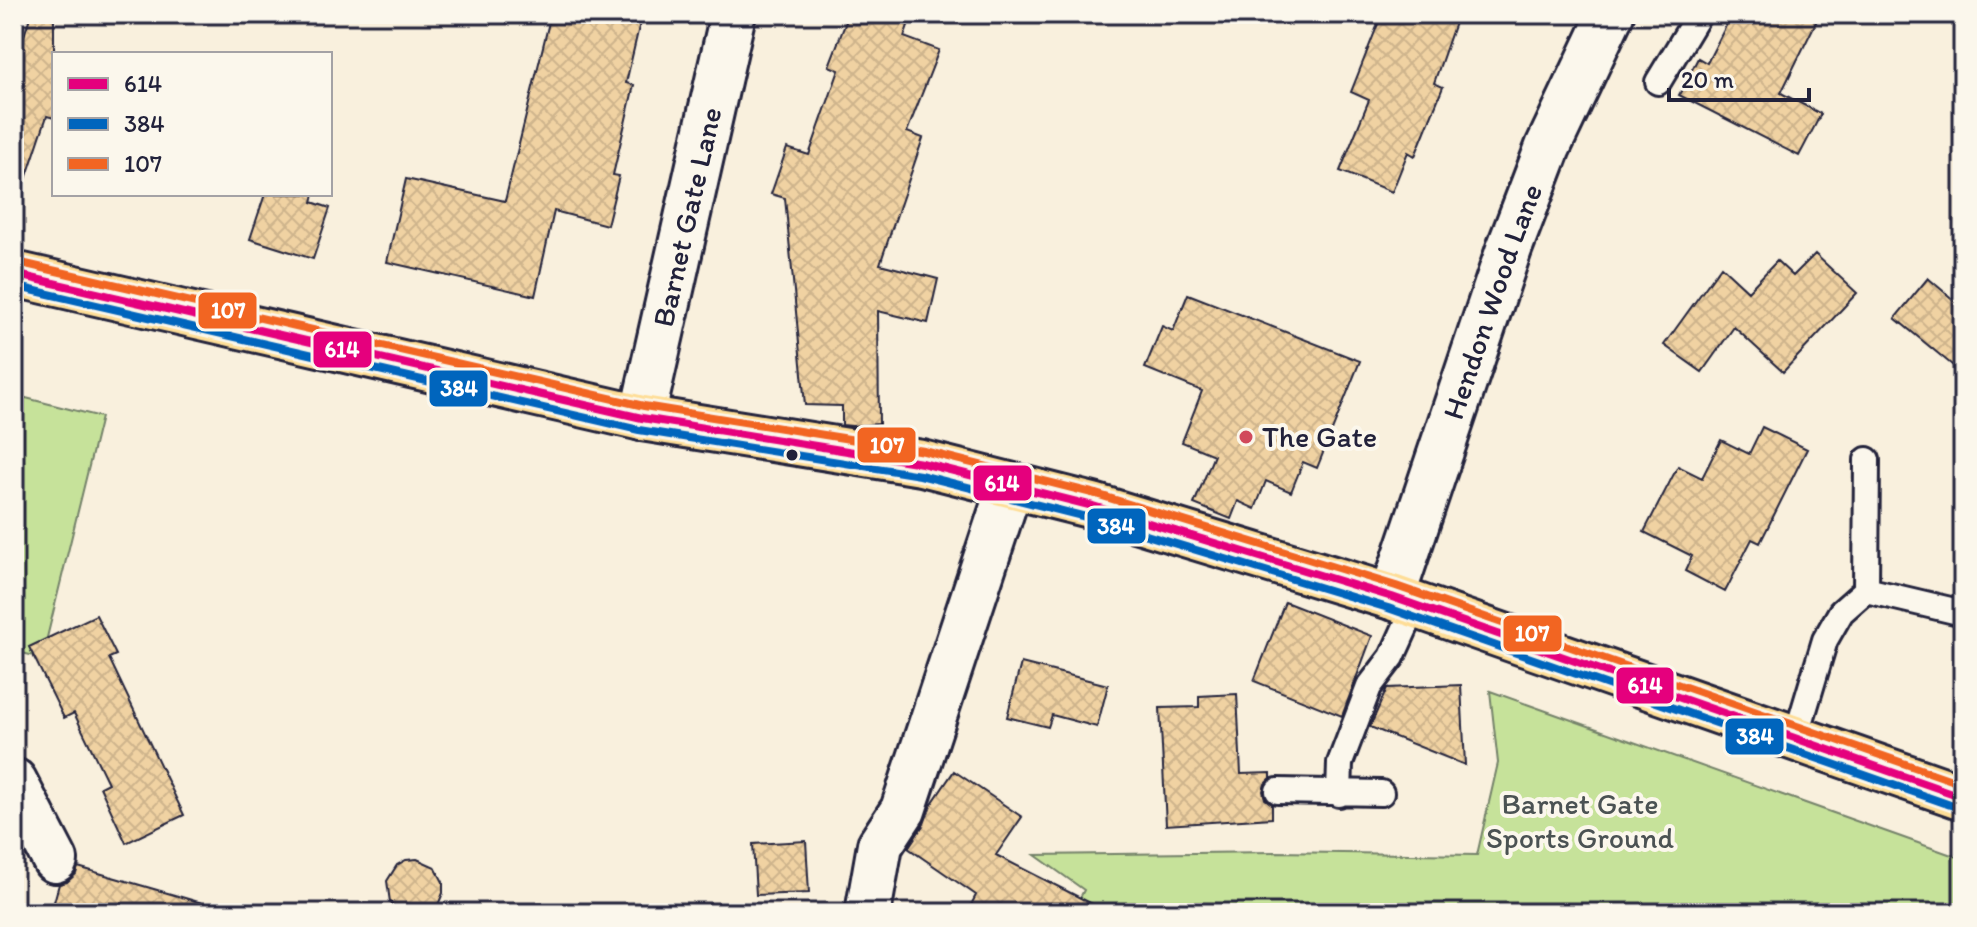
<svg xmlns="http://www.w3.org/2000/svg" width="1977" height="927" font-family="Itim,sans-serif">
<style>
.park{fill:#c6e29a;stroke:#74826a;stroke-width:2}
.building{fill:url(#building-cross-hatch);stroke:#22223b;stroke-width:2}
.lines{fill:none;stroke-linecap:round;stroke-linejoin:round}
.service-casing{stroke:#22223b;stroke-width:30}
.minor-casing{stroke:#22223b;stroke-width:50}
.tertiary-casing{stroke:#22223b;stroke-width:50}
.secondary-casing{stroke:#22223b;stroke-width:50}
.primary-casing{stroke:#22223b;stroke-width:50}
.service{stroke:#fbf7ec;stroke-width:24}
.minor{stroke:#fbf7ec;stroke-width:44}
.tertiary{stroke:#fbf7ec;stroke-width:44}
.secondary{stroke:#fbf7ec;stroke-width:44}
.primary{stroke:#fedd96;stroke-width:44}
.bus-1-casing{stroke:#fbf7ec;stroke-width:14}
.bus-2-casing{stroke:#fbf7ec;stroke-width:14}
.bus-3-casing{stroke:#fbf7ec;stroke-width:14}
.bus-1{stroke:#e5007d;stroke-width:8}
.bus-2{stroke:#0065bd;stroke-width:8}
.bus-3{stroke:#f26522;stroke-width:8}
.poi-dot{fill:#d1495b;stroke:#fbf7ec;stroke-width:3}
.bus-dot{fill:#22223b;stroke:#fbf7ec;stroke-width:3}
.labels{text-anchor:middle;stroke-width:8;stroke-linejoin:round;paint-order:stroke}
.street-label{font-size:30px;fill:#22223b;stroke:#fbf7ec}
.poi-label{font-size:30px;fill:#22223b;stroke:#fbf7ec;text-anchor:start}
.park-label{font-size:30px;fill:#4b5253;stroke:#fbf7ec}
.line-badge{stroke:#fbf7ec;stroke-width:3}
.badge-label{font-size:22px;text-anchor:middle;font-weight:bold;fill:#fff}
</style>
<defs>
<pattern id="building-cross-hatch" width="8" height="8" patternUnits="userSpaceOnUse" patternTransform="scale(2)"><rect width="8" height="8" fill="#f0d2a2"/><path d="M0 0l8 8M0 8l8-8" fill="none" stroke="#ceb48c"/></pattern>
</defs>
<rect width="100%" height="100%" fill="#f9f0dd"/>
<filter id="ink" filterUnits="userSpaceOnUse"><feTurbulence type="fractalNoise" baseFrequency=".0125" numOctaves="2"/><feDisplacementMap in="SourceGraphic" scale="16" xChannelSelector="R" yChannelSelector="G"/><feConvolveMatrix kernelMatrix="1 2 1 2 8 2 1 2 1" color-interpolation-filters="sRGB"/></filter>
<g filter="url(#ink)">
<path class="park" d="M14,395L101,417L42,658L14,651Z
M1490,691L1963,859V913H1072L1084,890L1035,855L1275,852L1477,855L1498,763Z"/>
<path class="building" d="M31,14H54V118L47,116L21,194L14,193V67Z
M551,14H642L626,83L634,85L613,175L619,176L607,225L554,211L535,296L387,262L406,179L505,201Z
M849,14H912L904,37L939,50L907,132L923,138L880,264L938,279L928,323L878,311L879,424L852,426L842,425V406L805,405L785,198L771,194L787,148L809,155L839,70L829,66Z
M1382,14H1458L1434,83L1443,87L1415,156L1408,152L1392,192L1340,171L1369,100L1351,92Z
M1732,14H1820L1781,93L1821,114L1799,156L1679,95L1698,58L1707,63Z
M265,194H314L312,202L330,208L313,259L250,239Z
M1815,254L1857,293L1783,372L1734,327L1702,372L1664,345L1721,266L1748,291L1777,261L1793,276Z
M1928,278L1963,308V374L1895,318Z
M1188,294L1360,361L1317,468L1303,462L1291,492L1266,481L1255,509L1238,501L1231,519L1194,504L1214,455L1182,442L1202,391L1145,368L1162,326L1173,331Z
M1762,427L1807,449L1760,543L1752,539L1725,592L1685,571L1692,556L1644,532L1678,466L1702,478L1721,440L1749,454Z
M1285,602L1372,636L1342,716L1254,681Z
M96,615L116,655L109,658L184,815L126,843L100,787L108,783L74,713L64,718L29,647Z
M1021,663L1108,685L1097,727L1052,715L1048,727L1007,717Z
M1461,685L1465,765L1370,727L1387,688Z
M1237,694L1241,774L1271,773V778L1265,784L1263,791L1265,799L1272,804V818L1166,825L1160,708L1199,707V696Z
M954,771L1022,817L996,855L1110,913H967L976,895L908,848L924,824L931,805Z
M806,841L809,893L756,895L753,844Z
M417,859L435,867L443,882V893L438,905L429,913H399L390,902L387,881L397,865L406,860Z
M78,867L202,903L200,913H51L59,884L67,882L76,874Z"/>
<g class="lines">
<g class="service-casing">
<path id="service" d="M1658,82L1699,14
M1866,590L1867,460
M1796,737L1825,640L1841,612L1866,590L1963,613
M1278,791L1381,793
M1339,794L1340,763L1369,687L1392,657L1415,606"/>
</g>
<g class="minor-casing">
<path id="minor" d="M14,781L55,860
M868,913L880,845L903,810L1010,486"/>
</g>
<g class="tertiary-casing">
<g id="tertiary">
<path id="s1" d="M642,418L733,14"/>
</g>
</g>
<g class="secondary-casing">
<g id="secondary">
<path id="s2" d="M1392,597L1509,249L1548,147L1611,14"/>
</g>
</g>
<g class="primary-casing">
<path id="primary" d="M14,274L642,418L922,463L1093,506L1392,597L1963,797"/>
</g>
<use href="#service" class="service"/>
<use href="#minor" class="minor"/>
<use href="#tertiary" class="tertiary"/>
<use href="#secondary" class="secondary"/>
<use href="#primary" class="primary"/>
<g class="bus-1-casing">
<path id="bus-1" d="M14,274L642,418L922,463L1093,506L1392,597L1963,797"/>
</g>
<g class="bus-2-casing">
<path id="bus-2" d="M14,286L639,430L920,475L1090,518L1388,608L1959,808"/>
</g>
<g class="bus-3-casing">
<path id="bus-3" d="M17,262L644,406L924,451L1096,494L1396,586L1963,784"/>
</g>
<use href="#bus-1" class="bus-1"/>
<use href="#bus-2" class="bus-2"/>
<use href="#bus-3" class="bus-3"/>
</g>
</g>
<circle class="poi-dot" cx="1246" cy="437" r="8"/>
<circle class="bus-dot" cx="792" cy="455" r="7"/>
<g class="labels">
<g class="street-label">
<text dy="10" stroke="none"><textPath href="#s1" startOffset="206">Barnet Gate Lane</textPath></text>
<text dy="10" stroke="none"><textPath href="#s2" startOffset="312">Hendon Wood Lane</textPath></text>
</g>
<g class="poi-label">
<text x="1262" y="447">The Gate</text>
</g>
<g class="park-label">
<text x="1580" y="814">Barnet Gate<tspan x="1580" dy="34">Sports Ground</tspan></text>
</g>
</g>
<g class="line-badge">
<rect x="197" y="291" width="61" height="39" rx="8" fill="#f26522"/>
<rect x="312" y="330" width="61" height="39" rx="8" fill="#e5007d"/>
<rect x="428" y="369" width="61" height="39" rx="8" fill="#0065bd"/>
<rect x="856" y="426" width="61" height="38" rx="8" fill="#f26522"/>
<rect x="972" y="464" width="61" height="38" rx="8" fill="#e5007d"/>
<rect x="1086" y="507" width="61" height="38" rx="8" fill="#0065bd"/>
<rect x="1502" y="614" width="61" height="39" rx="8" fill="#f26522"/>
<rect x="1615" y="666" width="60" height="39" rx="8" fill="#e5007d"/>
<rect x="1724" y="717" width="61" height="39" rx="8" fill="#0065bd"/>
</g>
<g class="badge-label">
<text x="228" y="318">107</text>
<text x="342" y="357">614</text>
<text x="459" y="396">384</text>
<text x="887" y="453">107</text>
<text x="1002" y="491">614</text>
<text x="1116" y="534">384</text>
<text x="1532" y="641">107</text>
<text x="1645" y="693">614</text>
<text x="1755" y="744">384</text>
</g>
<rect width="1977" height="927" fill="none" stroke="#fbf7ec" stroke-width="48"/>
<rect x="24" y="24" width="1929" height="879" fill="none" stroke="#22223b" stroke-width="3" filter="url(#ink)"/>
<rect x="52" y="52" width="280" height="144" fill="#fbf7ec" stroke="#a4a2a5" stroke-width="2"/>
<rect x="68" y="78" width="40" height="12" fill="#e5007d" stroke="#a4a2a5" stroke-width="2"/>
<text x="124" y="92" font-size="24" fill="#22223b">614</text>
<rect x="68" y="118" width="40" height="12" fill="#0065bd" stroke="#a4a2a5" stroke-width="2"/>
<text x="124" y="132" font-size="24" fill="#22223b">384</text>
<rect x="68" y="158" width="40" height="12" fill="#f26522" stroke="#a4a2a5" stroke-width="2"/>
<text x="124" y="172" font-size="24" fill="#22223b">107</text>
<path d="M1669 88v12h140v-12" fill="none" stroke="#22223b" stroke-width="4"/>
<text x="1681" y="88" font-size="24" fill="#22223b" stroke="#fbf7ec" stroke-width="6" paint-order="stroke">20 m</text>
</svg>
